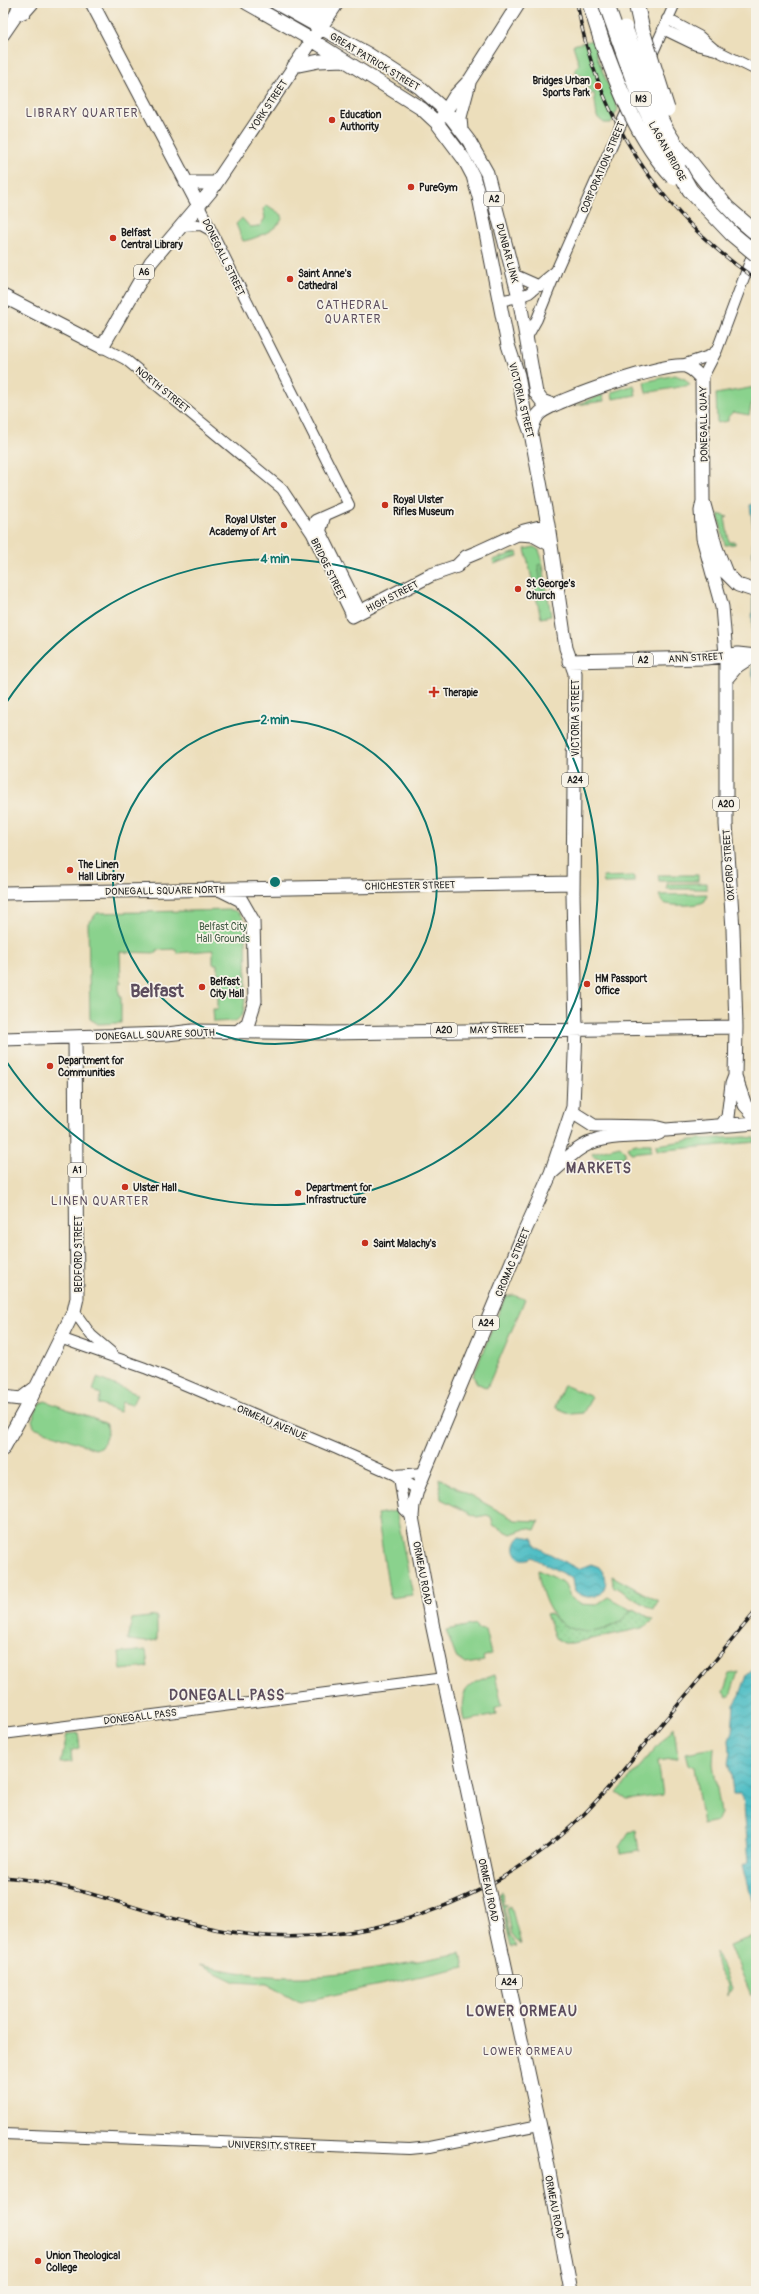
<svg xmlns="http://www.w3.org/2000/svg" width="759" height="2294" font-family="Pangolin,sans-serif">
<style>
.green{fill:#8ad28d;stroke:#537754}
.garden{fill:url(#garden-dots);stroke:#537754}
.water{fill:url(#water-waves);stroke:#366d70}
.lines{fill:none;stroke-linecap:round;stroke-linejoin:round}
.minor-casing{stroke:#3b3934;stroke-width:12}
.major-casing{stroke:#3b3934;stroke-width:15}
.highway-casing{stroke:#3b3934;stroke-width:17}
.minor{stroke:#fff;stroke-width:10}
.major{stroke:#fff;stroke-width:13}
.highway{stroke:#fff;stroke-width:15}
.rail-casing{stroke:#1c1c1c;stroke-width:3.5}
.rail{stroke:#f7f3e8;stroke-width:2;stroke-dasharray:6;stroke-linecap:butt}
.major-bridge-casing{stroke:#3b3934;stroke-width:15;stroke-linecap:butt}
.highway-bridge-casing{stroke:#3b3934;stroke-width:17;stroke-linecap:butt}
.major-bridge{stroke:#fff;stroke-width:13}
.highway-bridge{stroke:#fff;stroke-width:15}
.ring{fill:none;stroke:#0f766e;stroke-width:2}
.poi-dot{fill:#c8321e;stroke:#f7f3e8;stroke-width:1.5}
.labels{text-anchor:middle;stroke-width:3.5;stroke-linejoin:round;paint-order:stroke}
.shield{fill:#f7f3e8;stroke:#5e5c59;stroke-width:1}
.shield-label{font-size:9px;font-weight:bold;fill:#1c1c1c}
.street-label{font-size:10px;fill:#1c1c1c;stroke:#f7f3e8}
.poi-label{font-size:10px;font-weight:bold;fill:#1c1c1c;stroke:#f7f3e8;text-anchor:start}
.park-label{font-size:10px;fill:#425c44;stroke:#f7f3e8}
.neighbourhood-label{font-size:11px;letter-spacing:1px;fill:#5c4d5d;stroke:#f7f3e8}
.quarter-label{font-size:12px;letter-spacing:1px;fill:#5c4d5d;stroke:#f7f3e8}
.district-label{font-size:14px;font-weight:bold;letter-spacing:1px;fill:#5c4d5d;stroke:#f7f3e8}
.town-label{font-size:18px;font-weight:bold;fill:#5c4d5d;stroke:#f7f3e8}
.centre{fill:#0f766e;stroke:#f7f3e8;stroke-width:2}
.ring-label{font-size:12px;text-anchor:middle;font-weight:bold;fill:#0f766e;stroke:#f7f3e8;stroke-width:3.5;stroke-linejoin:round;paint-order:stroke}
</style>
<defs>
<pattern id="garden-dots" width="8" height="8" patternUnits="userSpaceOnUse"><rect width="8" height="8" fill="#8ad28d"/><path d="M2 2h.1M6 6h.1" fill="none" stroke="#76b479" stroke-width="1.8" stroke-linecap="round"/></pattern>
<pattern id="water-waves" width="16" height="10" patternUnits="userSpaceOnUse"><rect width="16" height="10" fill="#4fbec5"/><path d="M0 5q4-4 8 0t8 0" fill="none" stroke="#419a9f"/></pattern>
</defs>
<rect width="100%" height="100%" fill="#f7f3e8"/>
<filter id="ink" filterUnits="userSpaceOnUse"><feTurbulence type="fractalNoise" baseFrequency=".025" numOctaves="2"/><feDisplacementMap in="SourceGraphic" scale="8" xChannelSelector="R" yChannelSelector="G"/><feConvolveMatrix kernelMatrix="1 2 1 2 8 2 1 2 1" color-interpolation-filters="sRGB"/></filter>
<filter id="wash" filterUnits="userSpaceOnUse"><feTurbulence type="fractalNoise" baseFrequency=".012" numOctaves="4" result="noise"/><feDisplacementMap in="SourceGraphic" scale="16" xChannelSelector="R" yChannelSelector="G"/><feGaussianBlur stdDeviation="0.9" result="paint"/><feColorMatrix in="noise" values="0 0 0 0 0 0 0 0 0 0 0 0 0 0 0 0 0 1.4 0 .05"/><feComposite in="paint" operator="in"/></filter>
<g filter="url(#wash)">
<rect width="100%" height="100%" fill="#ecdebb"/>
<path class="green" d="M593,40L598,60L618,109L611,123H604L597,117L594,93L590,94L585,78L575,71L579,64L573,45Z
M267,205L282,215C285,227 253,240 243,241L236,224L242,218L250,227L260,226L265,218L263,209Z
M675,375L685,379L690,385L646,393L644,382Z
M634,385L636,395L613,399L612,392Z
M755,387L749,415L733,412L728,417V421L717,423L716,394Z
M603,395L604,401L576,405Z
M718,514L728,517L725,518L729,542H735V544L725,545Z
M534,547L539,550L542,559L551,616L541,618L525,549Z
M658,875H698V881H659Z
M634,876V882L604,883L603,877Z
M707,883V889H667V884Z
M707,894L705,901C700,906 668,907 662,902L659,895Z
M231,910C236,910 241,914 243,918C248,927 247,1001 243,1012C242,1016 239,1018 236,1021L214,1022L213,1009H218V964H213V950L177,953L176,949L157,950V953L120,952L121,983H119V995H121V1023L98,1024L90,1019L88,923L97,913Z
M745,1137L754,1138L756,1142L666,1150H657L656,1145L699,1139Z
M636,1144H651V1151L631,1153L627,1147Z
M620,1146L625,1151V1156L612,1161L593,1156L592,1153Z
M513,1295L525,1299L487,1388L477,1383L473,1376L505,1297Z
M97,1378L137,1394L132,1405L122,1402L119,1412L98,1404L101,1394L93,1391Z
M564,1385L592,1397L583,1413L571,1414L555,1407Z
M45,1401L105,1423L108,1430L103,1446L95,1449L34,1427L32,1420L39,1404Z
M439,1478L515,1520L539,1521L535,1530L527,1528L511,1534L493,1525L491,1517L487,1515L477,1517L441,1499Z
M396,1511L413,1595L390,1598L377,1514Z
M538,1570L564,1583L570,1597L580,1604L596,1605L608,1597L631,1610C625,1620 615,1625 604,1629C562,1645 541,1605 538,1570Z
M157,1616V1640L146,1642L127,1640L132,1619Z
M476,1624L477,1629L485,1630L491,1654L483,1657L484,1661L466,1664L456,1657L446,1630Z
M146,1650L148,1667L121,1670L119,1653Z
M738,1672L730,1696L727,1698L723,1692L730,1674Z
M495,1675L502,1705L495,1709L496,1715L464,1721C458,1690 467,1683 495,1675Z
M674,1727L678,1758L658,1761L663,1795L627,1800L617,1793Z
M714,1748L713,1764L721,1813L717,1822L703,1825L694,1767L688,1764L685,1753Z
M636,1831L639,1851L621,1854L620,1846L629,1832Z
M502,1892L503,1906L508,1905L504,1909L510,1935L517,1946L511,1947L499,1894Z
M511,1906L521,1944V1945L512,1934L507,1909Z
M755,1936L756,1993L751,1995L730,1945Z
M716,1952L732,1989L728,1996V1985C721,1976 713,1964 716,1952Z
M461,1953L464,1967L300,2002L268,1984L235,1982L199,1965C233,1972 269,1978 304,1977C357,1975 409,1962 461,1953Z"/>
<path class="garden" d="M517,552L518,556L494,564L493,560Z
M542,564L547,594L543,595L538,565Z
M612,1576L658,1601L654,1610L613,1586Z
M634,1609L654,1620L643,1628L572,1643H564L555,1638L546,1614L550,1613C568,1634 595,1637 618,1623C624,1619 629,1611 634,1609Z
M78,1733L80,1748L71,1751L72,1762L61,1763L67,1734Z"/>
<path class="water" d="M756,503V700L752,669L753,527L750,505Z
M521,1536L533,1538L537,1547L578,1569L591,1564L599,1567L605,1575C610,1595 589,1604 575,1591L573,1579L532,1557C517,1566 508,1547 521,1536Z
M756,1664V1792L753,1793L756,1821V1916L743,1865L749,1861L743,1797L740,1794H733L731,1774L728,1764L730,1752L729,1740L732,1732L734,1705L740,1695L747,1674L754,1668Z"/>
</g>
<g filter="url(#ink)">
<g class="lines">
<g class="minor-casing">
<path id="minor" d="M667,19L699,36L714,49
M663,29L696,45L716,50L756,70
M650,59L675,3
M199,206L349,505L315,520L312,534L352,616
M182,226L201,225L210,230
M513,274L540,286
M499,301L519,297L529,293L556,271L630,104
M527,337L537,319L556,272
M102,347L125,359L282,489L312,534
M679,366L709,356L717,350
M702,379L717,350L755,248
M325,517L321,531L361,612
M74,1311L91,1335L111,1352
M60,1338L145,1368L337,1449L395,1475L417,1490
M395,1475L424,1473
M399,1477L404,1509L412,1517
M3,1734L444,1678
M3,2134L410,2149L430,2147L539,2125"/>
</g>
<g class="major-casing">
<path id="major" d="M92,3L199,206
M247,3L312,40L422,109L437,123L464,159L473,176L479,197L508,345L518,375L525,416L531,433L548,525L566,648L575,673L573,895L576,1028L573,1107L551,1173L523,1235L417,1490L413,1505L412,1517L433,1628L485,1873
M276,3L368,54L419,87L446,111L469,141L487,173L519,297L536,393L542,401L553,405
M295,12L319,13L335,4
M16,15L25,11L32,3
M3,34L16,15L20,3
M294,66L319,61L343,60
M442,117L455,96L470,80L519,3
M461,130L460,117L469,83
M186,183H216
M3,296L102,347L151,262L210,192L337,3
M531,433C533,426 534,418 540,413C555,400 666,362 685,366C693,368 697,374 702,379L703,501L716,548L726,573L738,585L756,591
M703,501L701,511L703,538L722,607L726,655V824L733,929L736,1027L735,1076L732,1084L728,1117L722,1125
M519,534L533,535L551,545
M352,616L431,575L457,566L466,557L478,552L524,531L548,525
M569,661L706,658L738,654L756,656
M726,679L737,666L751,657
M221,890L241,900L253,921L255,1001L248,1023L236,1033
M3,893L573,883
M3,1039L167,1034L193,1031L330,1033L736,1027
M735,1076L745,1105L756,1117
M572,1112L594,1126L654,1127L666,1130L756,1123
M551,1173C560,1166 567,1158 576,1151C598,1134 627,1137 653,1135L659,1133
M3,1397L21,1399L34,1389
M3,1449L29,1402L74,1311L77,1298L75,1037
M490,1897L544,2145L571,2291"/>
</g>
<g class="highway-casing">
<path id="highway" d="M590,3L603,45
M687,158L727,208L756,233"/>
</g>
<use href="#minor" class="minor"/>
<use href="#major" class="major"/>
<use href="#highway" class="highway"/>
<g class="rail-casing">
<path id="rail" d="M577,3C596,116 661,215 756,279
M3,1877C88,1883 162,1924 245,1934C355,1947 471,1910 557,1839C590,1812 617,1777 644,1745C682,1700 719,1656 756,1611"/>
</g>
<use href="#rail" class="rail"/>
<g class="major-bridge-casing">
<path id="major-bridge" d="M485,1873L490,1897"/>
</g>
<g class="highway-bridge-casing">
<path id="highway-bridge" d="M606,3L638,93L654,126L690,190L732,234L756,254
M636,3L642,30L667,109
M625,28C639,66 658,131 687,158
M603,45C620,91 639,141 673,177"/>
</g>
<use href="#major-bridge" class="major-bridge"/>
<use href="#highway-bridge" class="highway-bridge"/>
</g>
</g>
<g class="ring">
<circle cx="275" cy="882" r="162"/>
<path d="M4 706A323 323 0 1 1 4 1058"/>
</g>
<g class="poi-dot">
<circle cx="598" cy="86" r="4"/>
<circle cx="332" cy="120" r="4"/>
<circle cx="411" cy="187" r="4"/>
<circle cx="113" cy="238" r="4"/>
<circle cx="290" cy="279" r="4"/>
<circle cx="385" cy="505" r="4"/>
<circle cx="284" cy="525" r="4"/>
<circle cx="518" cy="589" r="4"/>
<path d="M432 686h4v4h4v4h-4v4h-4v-4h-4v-4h4z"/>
<circle cx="70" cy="870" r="4"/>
<circle cx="587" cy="984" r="4"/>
<circle cx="202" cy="987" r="4"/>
<circle cx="50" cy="1066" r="4"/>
<circle cx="125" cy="1187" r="4"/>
<circle cx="298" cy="1193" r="4"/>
<circle cx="365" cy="1243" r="4"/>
<circle cx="38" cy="2261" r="4"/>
</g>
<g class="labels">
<g class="shield">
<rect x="631" y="92" width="20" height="14" rx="3"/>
<rect x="484" y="192" width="20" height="14" rx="3"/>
<rect x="134" y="265" width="20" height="14" rx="3"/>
<rect x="633" y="653" width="20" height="14" rx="3"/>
<rect x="562" y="773" width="26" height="14" rx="3"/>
<rect x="713" y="797" width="26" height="14" rx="3"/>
<rect x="431" y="1023" width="26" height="14" rx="3"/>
<rect x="68" y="1163" width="18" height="14" rx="3"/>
<rect x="473" y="1316" width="26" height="14" rx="3"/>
<rect x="496" y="1975" width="26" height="14" rx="3"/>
</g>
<g class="shield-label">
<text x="641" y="102">M3</text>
<text x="494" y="202">A2</text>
<text x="144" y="275">A6</text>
<text x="643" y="663">A2</text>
<text x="575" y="783">A24</text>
<text x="726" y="807">A20</text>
<text x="444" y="1033">A20</text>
<text x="77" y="1173">A1</text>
<text x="486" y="1326">A24</text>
<text x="509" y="1985">A24</text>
</g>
<g class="street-label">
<text transform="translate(375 61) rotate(31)" y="4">GREAT PATRICK STREET</text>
<text transform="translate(268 105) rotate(-56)" y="4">YORK STREET</text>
<text transform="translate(668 151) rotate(61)" y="4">LAGAN BRIDGE</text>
<text transform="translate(602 167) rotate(-67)" y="4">CORPORATION STREET</text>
<text transform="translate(508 253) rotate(75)" y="4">DUNBAR LINK</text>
<text transform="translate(224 257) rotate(64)" y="4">DONEGALL STREET</text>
<text transform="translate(163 389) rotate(39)" y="4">NORTH STREET</text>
<text transform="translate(522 400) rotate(76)" y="4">VICTORIA STREET</text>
<text transform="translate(703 424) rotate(-91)" y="4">DONEGALL QUAY</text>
<text transform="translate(329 569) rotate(64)" y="4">BRIDGE STREET</text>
<text transform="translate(392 596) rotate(-27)" y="4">HIGH STREET</text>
<text transform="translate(696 657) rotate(-3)" y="4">ANN STREET</text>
<text transform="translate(575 718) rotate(-90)" y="4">VICTORIA STREET</text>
<text transform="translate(728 865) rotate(-94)" y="4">OXFORD STREET</text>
<text transform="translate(410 885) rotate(-1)" y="4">CHICHESTER STREET</text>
<text transform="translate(165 890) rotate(-1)" y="4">DONEGALL SQUARE NORTH</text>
<text transform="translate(497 1029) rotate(-1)" y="4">MAY STREET</text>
<text transform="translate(155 1034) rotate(-2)" y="4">DONEGALL SQUARE SOUTH</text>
<text transform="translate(78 1254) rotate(-90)" y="4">BEDFORD STREET</text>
<text transform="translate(512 1262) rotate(-67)" y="4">CROMAC STREET</text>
<text transform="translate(272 1422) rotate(23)" y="4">ORMEAU AVENUE</text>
<text transform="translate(423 1573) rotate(79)" y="4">ORMEAU ROAD</text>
<text transform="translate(140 1716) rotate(-7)" y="4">DONEGALL PASS</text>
<text transform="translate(489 1890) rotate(78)" y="4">ORMEAU ROAD</text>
<text transform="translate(272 2145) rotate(2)" y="4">UNIVERSITY STREET</text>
<text transform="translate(555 2207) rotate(79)" y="4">ORMEAU ROAD</text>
</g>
<g class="poi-label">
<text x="590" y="84" text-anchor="end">Bridges Urban<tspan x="590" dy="12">Sports Park</tspan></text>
<text x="340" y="118">Education<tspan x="340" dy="12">Authority</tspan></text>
<text x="419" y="191">PureGym</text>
<text x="121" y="236">Belfast<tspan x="121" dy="12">Central Library</tspan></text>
<text x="298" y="277">Saint Anne's<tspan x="298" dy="12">Cathedral</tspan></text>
<text x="393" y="503">Royal Ulster<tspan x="393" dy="12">Rifles Museum</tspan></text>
<text x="276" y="523" text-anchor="end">Royal Ulster<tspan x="276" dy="12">Academy of Art</tspan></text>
<text x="526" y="587">St George's<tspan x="526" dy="12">Church</tspan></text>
<text x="443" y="696">Therapie</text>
<text x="78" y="868">The Linen<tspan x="78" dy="12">Hall Library</tspan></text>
<text x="595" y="982">HM Passport<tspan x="595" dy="12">Office</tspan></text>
<text x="210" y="985">Belfast<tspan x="210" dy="12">City Hall</tspan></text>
<text x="58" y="1064">Department for<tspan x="58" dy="12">Communities</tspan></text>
<text x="133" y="1191">Ulster Hall</text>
<text x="306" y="1191">Department for<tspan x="306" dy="12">Infrastructure</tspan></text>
<text x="373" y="1247">Saint Malachy's</text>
<text x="46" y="2259">Union Theological<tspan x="46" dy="12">College</tspan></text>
</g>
<g class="park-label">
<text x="223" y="930">Belfast City<tspan x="223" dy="12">Hall Grounds</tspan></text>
</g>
<g class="neighbourhood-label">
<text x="528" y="2055">LOWER ORMEAU</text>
</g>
<g class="quarter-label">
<text x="82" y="117">LIBRARY QUARTER</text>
<text x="353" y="309">CATHEDRAL<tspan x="353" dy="14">QUARTER</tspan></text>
<text x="100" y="1205">LINEN QUARTER</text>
</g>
<g class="district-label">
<text x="599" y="1173">MARKETS</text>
<text x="227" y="1700">DONEGALL PASS</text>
<text x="522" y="2016">LOWER ORMEAU</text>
</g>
<g class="town-label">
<text x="157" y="997">Belfast</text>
</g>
</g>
<circle cx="275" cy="882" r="6" class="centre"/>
<g class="ring-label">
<text x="275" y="563">4 min</text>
<text x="275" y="724">2 min</text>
</g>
<rect width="759" height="2294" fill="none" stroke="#f7f3e8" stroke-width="16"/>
</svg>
